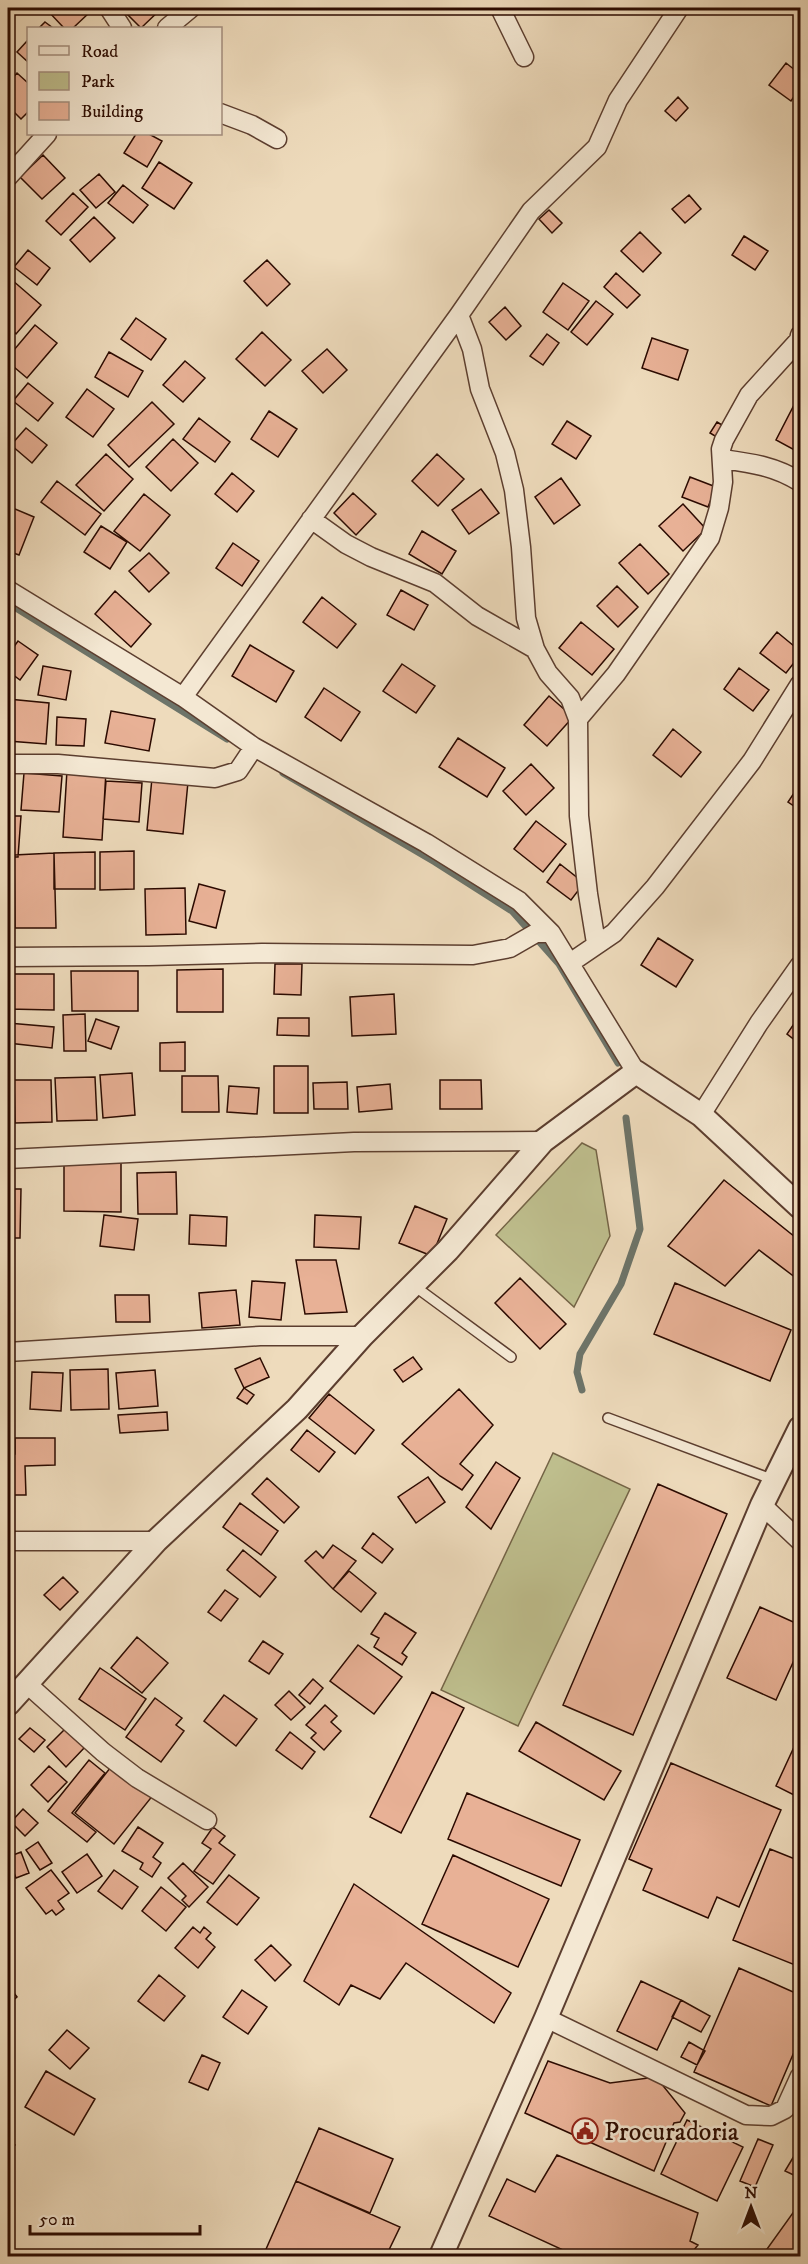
<svg xmlns="http://www.w3.org/2000/svg" width="808" height="2264" font-family="'IM FELL DW Pica',serif">
<style>
.green{fill:#bebe8d;stroke:#746446;stroke-width:1.5}
.lines{fill:none;stroke-linecap:round;stroke-linejoin:round}
.stream{stroke:#6d7469;stroke-width:7}
.building{fill:#e8b196;stroke:#2b0a00;stroke-width:1.5}
.service-casing{stroke:#5c3e2f;stroke-width:12}
.minor-casing{stroke:#5c3e2f;stroke-width:21}
.tertiary-casing{stroke:#5c3e2f;stroke-width:26}
.service{stroke:#f4e8d3;stroke-width:9}
.minor{stroke:#f4e8d3;stroke-width:18}
.tertiary{stroke:#f4e8d3;stroke-width:22}
.labels{text-anchor:middle;stroke-width:5;stroke-linejoin:round;paint-order:stroke}
.poi-label{font-size:26px;fill:#2b0a00;stroke:#f4e8d3;text-anchor:start}
</style>
<rect width="100%" height="100%" fill="#eedbbc"/>
<filter id="stains"><feTurbulence type="fractalNoise" baseFrequency=".00333" numOctaves="4"/><feColorMatrix values="0 0 0 0 .2 0 0 0 0 .09 0 0 0 0 .02 0 0 0 .5 -.17"/></filter>
<radialGradient id="worn" r=".72"><stop offset=".6" stop-color="#630" stop-opacity="0"/><stop offset="1" stop-color="#630" stop-opacity=".3"/></radialGradient>
<path class="green" d="M582,1143L596,1150L610,1236L574,1307L496,1235Z
M553,1453L630,1489L518,1726L441,1690Z"/>
<g class="lines">
<path class="stream" d="M8,603L227,739
M283,773L435,862L512,911L559,964L618,1063
M582,1390L577,1372L580,1354L621,1284L640,1229L626,1118"/>
</g>
<path class="building" d="M50,8H86L90,12L73,28H64L47,10Z
M132,8H162L141,28L126,13Z
M45,22L53,28H39Z
M28,40V62L17,52Z
M786,63L800,74V88L791,101L769,85Z
M17,73L28,83V112L21,119L8,106V83Z
M678,97L688,108L676,121L665,111Z
M136,134H149L162,141L147,167L124,153Z
M43,155L65,178L42,199L20,177Z
M159,162L192,183L174,209L142,188Z
M99,174L115,192L96,208L80,190Z
M123,185L148,205L133,223L108,203Z
M73,193L88,207L61,235L46,221Z
M689,195L701,209L685,223L672,209Z
M549,210L562,223L552,233L539,219Z
M94,217L115,238L90,262L70,240Z
M640,232L661,253L643,272L621,251Z
M744,236L768,251L755,270L732,255Z
M28,250L50,268L37,285L14,267Z
M267,260L290,284L267,306L244,281Z
M616,273L640,295L627,308L604,287Z
M12,280L41,305L16,334L8,326V285Z
M563,283L589,301L568,330L543,312Z
M596,301L613,314L587,345L571,332Z
M505,307L521,326L506,340L489,322Z
M136,318L166,339L151,360L121,339Z
M35,325L57,343L27,378L8,362V357Z
M262,332L291,360L265,386L236,359Z
M547,334L559,343L543,365L530,356Z
M652,338L688,350L678,380L642,368Z
M327,349L347,370L323,393L302,371Z
M109,352L143,371L128,397L95,377Z
M185,361L205,378L183,402L163,385Z
M28,383L53,403L38,421L13,401Z
M87,389L114,409L93,437L66,417Z
M152,402L174,424L129,467L108,445Z
M794,405L800,408V453L776,440Z
M269,411L297,429L278,457L251,439Z
M199,418L230,442L215,462L183,439Z
M567,421L591,436L576,459L552,444Z
M717,422L727,428L720,439L710,433Z
M26,428L47,445L32,463L11,445Z
M173,439L198,463L171,491L146,467Z
M106,454L133,479L104,511L76,485Z
M437,454L464,479L438,506L412,481Z
M232,473L254,491L237,512L215,494Z
M690,477L716,487L708,507L682,497Z
M561,478L580,505L554,524L535,497Z
M57,481L101,514L85,535L41,502Z
M481,489L499,513L469,534L452,510Z
M353,493L376,514L356,535L334,513Z
M144,494L170,515L140,551L114,531Z
M683,504L706,529L683,551L659,526Z
M8,506L34,517L19,555L8,551Z
M101,526L127,542L110,569L84,552Z
M422,531L456,551L442,574L409,554Z
M233,543L259,561L242,586L216,568Z
M640,544L669,574L648,594L619,563Z
M149,553L169,573L149,592L129,571Z
M617,586L638,607L618,627L597,606Z
M401,590L428,605L414,630L387,615Z
M115,591L151,624L131,647L95,614Z
M322,597L356,624L337,648L303,622Z
M581,622L614,649L592,675L559,648Z
M777,632L800,651V655L786,673L760,653Z
M18,641L38,655L20,680L8,671V655Z
M250,645L294,671L276,702L232,676Z
M402,664L435,686L416,713L383,691Z
M43,666L71,671L66,700L38,695Z
M739,668L769,690L753,711L724,689Z
M324,688L360,712L341,741L305,717Z
M549,696L573,717L547,746L524,725Z
M8,699L49,703L46,744L8,741Z
M111,711L155,719L149,751L105,743Z
M57,717L86,719L84,746L56,745Z
M673,729L701,752L681,777L653,755Z
M458,738L505,768L487,797L439,767Z
M531,764L554,788L526,815L503,791Z
M67,770L106,771L102,840L63,837Z
M24,773L62,776L59,812L21,810Z
M152,778L188,782L183,834L147,830Z
M106,781L142,783L139,822L103,819Z
M800,784V810L788,802Z
M8,816H21L18,857H8Z
M536,821L566,844L543,872L514,849Z
M134,851V889L100,890V852Z
M95,852V889H54V853Z
M54,853L56,928H15L14,855Z
M560,864L584,883L571,900L547,882Z
M199,884L225,891L216,928L189,921Z
M185,888L186,934L146,935L145,889Z
M658,938L693,960L676,987L641,965Z
M275,964H302L301,995L274,994Z
M223,969V1012H177V970Z
M71,971H138V1011H72Z
M8,974H54V1010L8,1009Z
M394,994L396,1034L352,1036L350,997Z
M85,1014L86,1051H64L63,1015Z
M800,1015V1044L787,1034Z
M278,1018H309V1036L277,1035Z
M96,1019L119,1027L111,1049L88,1041Z
M8,1023L54,1027L52,1048L8,1043Z
M185,1042V1071H160V1043Z
M274,1066H308V1113H274Z
M132,1073L135,1115L103,1118L100,1075Z
M182,1076H218L219,1112H182Z
M95,1077L97,1120L57,1121L55,1078Z
M14,1080H51L52,1122L15,1123Z
M440,1080H481L482,1109H440Z
M347,1082L348,1109H314L313,1083Z
M390,1084L392,1109L359,1112L357,1087Z
M229,1086L259,1088L257,1114L227,1112Z
M64,1159L121,1160V1212L64,1211Z
M176,1172L177,1214H138L137,1173Z
M724,1180L800,1241V1272L796,1278L759,1250L725,1286L668,1246Z
M8,1189H21L20,1238H8Z
M415,1206L447,1219L432,1256L399,1243Z
M104,1215L138,1219L134,1250L100,1246Z
M190,1215L227,1217L226,1246L189,1244Z
M315,1215L361,1217L359,1249L314,1247Z
M296,1260H336L347,1312L305,1314Z
M520,1278L566,1324L540,1349L495,1303Z
M252,1281L285,1283L281,1320L249,1317Z
M675,1283L791,1330L770,1381L654,1334Z
M236,1290L240,1325L202,1328L199,1293Z
M115,1295H149L150,1322H116Z
M413,1357L422,1369L403,1382L394,1370Z
M260,1358L269,1377L244,1388L235,1369Z
M108,1369L109,1409L71,1410L70,1370Z
M155,1370L158,1406L119,1409L116,1373Z
M32,1372L63,1373L61,1411L30,1409Z
M244,1388L254,1395L247,1404L237,1398Z
M459,1389L493,1425L460,1464L473,1475L462,1490L440,1476L402,1444Z
M329,1394L374,1430L355,1454L309,1418Z
M167,1412L168,1430L120,1433L118,1415Z
M307,1430L335,1452L319,1472L291,1450Z
M15,1438H55V1465L25,1466L26,1495H8V1454H15Z
M496,1462L520,1478L491,1529L466,1507Z
M428,1477L445,1502L416,1523L398,1497Z
M267,1478L299,1507L284,1523L252,1494Z
M658,1484L727,1514L633,1735L563,1705Z
M240,1503L278,1531L261,1555L223,1527Z
M373,1533L393,1549L382,1563L362,1548Z
M333,1545L356,1561L333,1589L305,1561L316,1551L323,1558Z
M243,1550L276,1577L260,1597L227,1570Z
M349,1571L376,1593L361,1612L333,1589Z
M63,1577L78,1592L60,1610L44,1595Z
M225,1590L238,1599L221,1621L208,1612Z
M760,1607L800,1625V1647L776,1700L727,1678Z
M385,1613L416,1633L402,1653L407,1657L402,1665L374,1647L379,1638L371,1634Z
M137,1637L168,1663L142,1693L111,1668Z
M263,1641L283,1654L269,1674L249,1661Z
M358,1645L402,1677L374,1714L330,1681Z
M100,1668L146,1699L125,1730L79,1699Z
M313,1679L323,1688L310,1704L299,1695Z
M289,1691L305,1707L291,1720L275,1705Z
M432,1692L464,1708L401,1833L370,1817Z
M224,1695L257,1719L236,1746L204,1721Z
M155,1698L182,1718L176,1725L184,1731L161,1762L126,1737Z
M325,1705L337,1716L331,1722L341,1731L324,1750L311,1738L316,1733L306,1725Z
M536,1722L621,1771L604,1800L519,1751Z
M30,1728L45,1740L34,1752L19,1739Z
M66,1728L85,1747L66,1767L47,1747Z
M290,1732L315,1752L302,1769L276,1750Z
M800,1734V1798L776,1786Z
M89,1760L105,1773L72,1813L96,1832L87,1842L48,1811Z
M114,1763L154,1794L114,1844L75,1813Z
M671,1763L781,1810L739,1907L717,1897L708,1918L643,1890L652,1869L629,1859Z
M49,1766L67,1782L48,1802L31,1785Z
M467,1793L580,1840L561,1886L448,1839Z
M23,1809L38,1823L25,1836L11,1822Z
M138,1827L163,1843L153,1857L161,1863L152,1877L140,1869L143,1863L122,1851Z
M213,1827L225,1836L219,1843L235,1855L213,1884L194,1871L211,1849L202,1843Z
M38,1842L52,1863L40,1870L26,1850Z
M770,1849L800,1861V1967L733,1940Z
M21,1852L29,1873L16,1878L8,1857Z
M87,1854L102,1876L77,1893L62,1872Z
M453,1855L549,1899L518,1967L422,1924Z
M183,1863L208,1887L189,1907L182,1900L186,1896L168,1878Z
M51,1870L69,1893L58,1901L64,1909L56,1915L52,1910L46,1914L26,1888Z
M114,1870L138,1887L122,1909L98,1891Z
M229,1875L259,1898L237,1925L207,1902Z
M354,1884L511,1993L494,2023L406,1963L380,1999L351,1985L339,2005L304,1981Z
M161,1887L186,1907L166,1931L142,1911Z
M193,1927L200,1933L204,1927L211,1933L206,1939L215,1947L198,1968L175,1948Z
M271,1945L291,1965L275,1981L255,1960Z
M739,1968L800,1995V2038L771,2106L694,2072Z
M159,1975L185,1996L164,2021L138,2001Z
M641,1981L681,2000L657,2050L617,2031Z
M8,1985L17,1997L8,2005Z
M242,1990L267,2007L248,2034L223,2017Z
M681,2000L710,2016L701,2032L672,2017Z
M67,2030L89,2048L70,2069L49,2050Z
M689,2042L705,2051L697,2065L681,2057Z
M202,2055L220,2063L208,2090L189,2082Z
M548,2061L610,2083L656,2077L685,2113L680,2122L674,2123L654,2171L525,2113Z
M46,2071L95,2099L74,2135L25,2107Z
M687,2120L743,2147L717,2201L661,2174Z
M319,2128L393,2159L370,2213L296,2181Z
M8,2137L15,2145L8,2152Z
M758,2139L773,2145L755,2187L740,2181Z
M800,2146V2178L785,2171Z
M557,2155L698,2213L690,2241L698,2245L689,2256H576L489,2216L507,2179L535,2192Z
M296,2181L400,2227L386,2256H263Z
M800,2203V2256H762Z"/>
<g class="lines">
<g class="service-casing">
<path id="service" d="M413,1285L511,1357
M608,1418L774,1480"/>
</g>
<g class="minor-casing">
<path id="minor" d="M109,8L122,28
M500,8L524,57
M167,28L191,8
M220,113L252,125L277,139
M8,177L47,134
M459,315L472,349L480,389L505,453L514,490L521,547L526,618L535,649L548,673L570,698L578,719L579,816L588,894L596,943
M722,459C751,463 775,466 800,482
M311,519L346,544L371,557L435,583L477,616L535,649
M8,590L183,697L254,747L426,843L519,901L551,933L636,1072
M183,697L459,315L531,211L597,147L618,100L679,8
M578,719L616,674L710,538L719,508L723,482L721,449L724,440L749,395L799,340L800,335
M8,764H58L215,778L238,771L254,747
M8,957L149,956L262,953L473,955L510,948L536,933H551
M570,963L614,933L655,887L752,761L800,684
M701,1115L759,1023L800,965
M8,1159L354,1142L543,1141
M8,1352L260,1336H362
M762,1505L800,1541
M8,1541H156
M26,1683L103,1752L137,1778L207,1820
M546,2018L746,2115L771,2116L785,2109L800,2076"/>
</g>
<g class="tertiary-casing">
<path id="tertiary" d="M8,1704L156,1541L297,1409L362,1336L448,1250L543,1141L636,1072L701,1115L800,1207
M441,2256L546,2018L762,1505L800,1428"/>
</g>
<use href="#service" class="service"/>
<use href="#minor" class="minor"/>
<use href="#tertiary" class="tertiary"/>
</g>
<defs>
<g id="civic-ring" transform="scale(1.35)"><circle r="9.5" fill="#f4e8d3" stroke="#8f2418" stroke-width="1.5"/><path d="M-.6-6.5H3V-4.5H.6V-3L4-1V1h2V6H-6V1h2V-1L-.6-3ZM-1.2 2.5V6h2.4V2.5Z" fill="#8f2418"/></g>
</defs>
<g fill-rule="evenodd">
<use href="#civic-ring" x="585" y="2131"/>
</g>
<g class="labels">
<g class="poi-label">
<text x="604" y="2140">Procuradoria</text>
</g>
</g>
<rect width="808" height="2264" fill="none" stroke="#eedbbc" stroke-width="30"/>
<rect x="9" y="9" width="790" height="2246" fill="none" stroke="#2b0a00" stroke-width="3"/>
<rect x="15" y="15" width="778" height="2234" fill="none" stroke="#2b0a00" stroke-width="1.5"/>
<rect x="27" y="27" width="195" height="108" fill="#f4e8d3" stroke="#a48f7f" stroke-width="1.5"/>
<rect x="39" y="46" width="30" height="9" fill="#f4e8d3" stroke="#a48f7f" stroke-width="1.5"/>
<text x="81" y="57" font-size="18" fill="#2b0a00">Road</text>
<rect x="39" y="72" width="30" height="18" fill="#bebe8d" stroke="#a48f7f" stroke-width="1.5"/>
<text x="81" y="87" font-size="18" fill="#2b0a00">Park</text>
<rect x="39" y="102" width="30" height="18" fill="#e8b196" stroke="#a48f7f" stroke-width="1.5"/>
<text x="81" y="117" font-size="18" fill="#2b0a00">Building</text>
<g transform="translate(751 2207)" stroke="#f4e8d3" stroke-width="4.5" paint-order="stroke">
<path d="M0-4.5L10 22L0 15L-10 22Z" fill="#2b0a00"/>
<text y="-9" font-size="16" font-weight="bold" text-anchor="middle" fill="#2b0a00">N</text>
</g>
<path d="M30 2225v9h170v-9" fill="none" stroke="#2b0a00" stroke-width="3"/>
<text x="39" y="2225" font-size="18" fill="#2b0a00" stroke="#f4e8d3" stroke-width="4.5" paint-order="stroke">50 m</text>
<rect width="100%" height="100%" filter="url(#stains)"/>
<rect width="100%" height="100%" fill="url(#worn)"/>
</svg>
